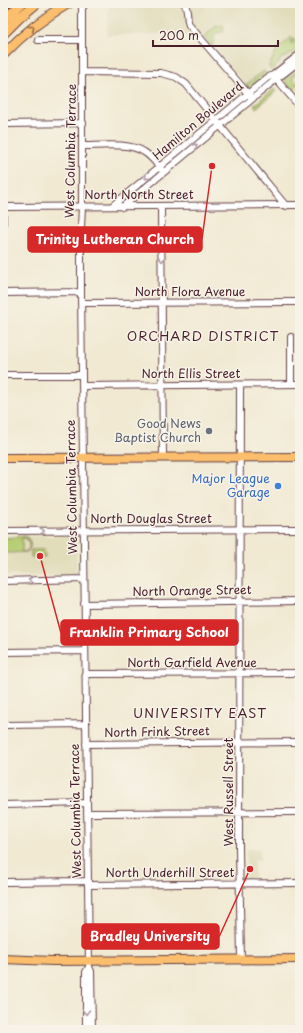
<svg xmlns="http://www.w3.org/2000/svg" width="303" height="1033" font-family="'Playpen Sans',sans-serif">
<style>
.built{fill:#e1dcba}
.green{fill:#b5cd73;stroke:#80764f;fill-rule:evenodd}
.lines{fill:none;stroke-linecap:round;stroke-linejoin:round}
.minor-casing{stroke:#633d44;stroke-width:8}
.major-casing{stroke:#633d44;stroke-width:10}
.highway-casing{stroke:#633d44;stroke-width:11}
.minor{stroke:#fff;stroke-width:6}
.major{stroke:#fabe6d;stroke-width:8}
.highway{stroke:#fabe6d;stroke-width:9}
.oneway{stroke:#996749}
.oneway2{stroke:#ae9aa0}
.worship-dot{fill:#6b7280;stroke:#f7f3e8;stroke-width:1.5}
.shop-dot{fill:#3f7fe0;stroke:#f7f3e8;stroke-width:1.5}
.labels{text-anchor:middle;stroke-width:3;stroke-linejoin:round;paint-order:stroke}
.street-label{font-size:12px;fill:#4a1f2b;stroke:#f7f3e8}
.worship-label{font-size:12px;fill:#5b616d;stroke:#f7f3e8;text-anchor:end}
.shop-label{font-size:12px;fill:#366cbe;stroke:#f7f3e8;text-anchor:end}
.neighbourhood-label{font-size:13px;letter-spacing:1px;fill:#4a1f2b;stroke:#f7f3e8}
.leader{fill:none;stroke:#d62828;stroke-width:1.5}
.callout-dot{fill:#d62828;stroke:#f7f3e8;stroke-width:1.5}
.callout{fill:#d62828;stroke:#d62828;stroke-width:1.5}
.callout-label{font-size:13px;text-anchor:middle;font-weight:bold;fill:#fff}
</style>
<rect width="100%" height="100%" fill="#f7f3e8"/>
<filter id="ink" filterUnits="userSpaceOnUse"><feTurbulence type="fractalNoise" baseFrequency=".025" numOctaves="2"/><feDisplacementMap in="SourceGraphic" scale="8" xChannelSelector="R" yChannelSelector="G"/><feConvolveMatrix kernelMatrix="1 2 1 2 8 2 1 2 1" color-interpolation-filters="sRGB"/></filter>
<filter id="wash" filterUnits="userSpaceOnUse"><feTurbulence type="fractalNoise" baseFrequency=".012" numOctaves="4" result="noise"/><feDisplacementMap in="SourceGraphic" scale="16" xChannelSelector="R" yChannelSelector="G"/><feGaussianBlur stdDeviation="0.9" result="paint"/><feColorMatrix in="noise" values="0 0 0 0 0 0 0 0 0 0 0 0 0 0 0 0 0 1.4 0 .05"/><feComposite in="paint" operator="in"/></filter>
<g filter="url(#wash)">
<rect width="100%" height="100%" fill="#f1e9d2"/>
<path class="built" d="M109,3H300V99L273,68L250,87L247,86L205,39L178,34L107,35Z
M3,536H77V576H3Z
M246,849H260V859L254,860V878H246Z
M300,849V877H295V850Z"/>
<path class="green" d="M223,25L224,27L223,28L224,32H218L213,38L214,40L212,46L204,37L215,27Z
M291,37L293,39L291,43L293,44L292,41L294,39L298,45L297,47L299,48L300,46V48L286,57L281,58L279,63L271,70L269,66L278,48L289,40Z
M300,67V73H297L293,76V80L298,84L294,88L295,89L293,90L284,80L295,73Z
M264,71L266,73L250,87H247L245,84H249V82Z
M274,89L276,91L274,93L256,108L254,105Z
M25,536C31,539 32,548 27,552L8,553L4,551L3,540L5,538ZM22,538L27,539L29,542V549L25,552H22Z
M31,550H44L45,557H31Z"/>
</g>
<g filter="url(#ink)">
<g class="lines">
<g class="minor-casing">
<path id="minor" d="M86,3L82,8V206L81,228V292L89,967L91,971L92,1030
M184,3C189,9 186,18 189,25L250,96
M38,40H82
M82,72L161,73L176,77L186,84L286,206
M275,78L300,107
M3,124L83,123
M83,146C100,146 129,142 144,152C151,156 156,163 161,169
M112,206L267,78L273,75L300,54
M161,206L163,458
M3,207L300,205
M122,207L269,85L300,61
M3,250V203
M3,293L81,292
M81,303L300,302
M3,375H82
M291,384V337
M240,385L239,848L241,960
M82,386L300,384
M3,531L300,529
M3,581L84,579
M84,604L300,601
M3,652L85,651
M85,674L300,673
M3,725L86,724
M86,744L300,742
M3,805L87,803
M87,813L300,812
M3,882L88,881
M88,885L300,883
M86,1030V972L89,967"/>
</g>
<g class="major-casing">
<path id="major" d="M3,458L300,457
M3,959L53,961L300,959"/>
</g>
<g class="highway-casing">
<path id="highway" d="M3,6L6,3
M3,21L22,3
M3,34L19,18L37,3
M3,55C23,34 44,17 69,3"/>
</g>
<use href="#minor" class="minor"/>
<use href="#major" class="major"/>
<use href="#highway" class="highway"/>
</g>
<defs><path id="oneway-chevron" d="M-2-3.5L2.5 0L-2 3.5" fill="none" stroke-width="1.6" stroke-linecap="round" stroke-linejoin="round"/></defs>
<use class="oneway" href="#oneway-chevron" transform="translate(32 28) rotate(-39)"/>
<g class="oneway2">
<use href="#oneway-chevron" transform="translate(195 146) rotate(-40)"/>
<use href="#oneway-chevron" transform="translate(147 177) rotate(140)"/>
<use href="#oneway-chevron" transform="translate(162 259) rotate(89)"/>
<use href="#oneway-chevron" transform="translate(42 531) rotate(-1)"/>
<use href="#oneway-chevron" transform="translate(31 580) rotate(179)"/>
<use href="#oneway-chevron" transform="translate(86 1012) rotate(90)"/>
</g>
</g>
<circle class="worship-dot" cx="209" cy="431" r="4"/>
<circle class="shop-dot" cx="278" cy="486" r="4"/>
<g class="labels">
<g class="street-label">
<text transform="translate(198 121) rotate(-40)" y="4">Hamilton Boulevard</text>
<text transform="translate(71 151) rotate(-89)" y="4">West Columbia Terrace</text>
<text x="139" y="199">North North Street</text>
<text x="190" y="296">North Flora Avenue</text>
<text x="191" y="378">North Ellis Street</text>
<text transform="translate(72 487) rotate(-91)" y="4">West Columbia Terrace</text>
<text x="151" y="523">North Douglas Street</text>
<text transform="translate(192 591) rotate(-1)" y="4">North Orange Street</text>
<text x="192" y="667">North Garfield Avenue</text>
<text transform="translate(157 732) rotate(-1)" y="4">North Frink Street</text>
<text transform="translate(229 792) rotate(-90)" y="4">West Russell Street</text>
<text transform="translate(76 811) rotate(-91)" y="4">West Columbia Terrace</text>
<text x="170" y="877">North Underhill Street</text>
</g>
<g class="worship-label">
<text x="201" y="428">Good News<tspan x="201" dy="14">Baptist Church</tspan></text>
</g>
<g class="shop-label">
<text x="270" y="483">Major League<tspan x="270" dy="14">Garage</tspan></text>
</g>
<g class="neighbourhood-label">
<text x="203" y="341">ORCHARD DISTRICT</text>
<text x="200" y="718">UNIVERSITY EAST</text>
</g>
</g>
<path class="leader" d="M212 166L202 239M40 556L61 633M250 869L219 937"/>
<g class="callout-dot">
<circle cx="212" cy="166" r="4"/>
<circle cx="40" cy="556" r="4"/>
<circle cx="250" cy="869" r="4"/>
</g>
<g class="callout">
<rect x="28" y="227" width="174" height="25" rx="4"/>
<rect x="61" y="620" width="177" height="25" rx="4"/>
<rect x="82" y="924" width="137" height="25" rx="4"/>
</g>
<g class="callout-label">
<text x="115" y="244">Trinity Lutheran Church</text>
<text x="149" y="637">Franklin Primary School</text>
<text x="150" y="941">Bradley University</text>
</g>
<rect width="303" height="1033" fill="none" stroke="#f7f3e8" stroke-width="16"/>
<path d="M153 40v6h125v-6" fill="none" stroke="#4a1f2b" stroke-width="2"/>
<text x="159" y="40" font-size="12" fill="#4a1f2b" stroke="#f7f3e8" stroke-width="3" paint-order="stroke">200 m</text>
</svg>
